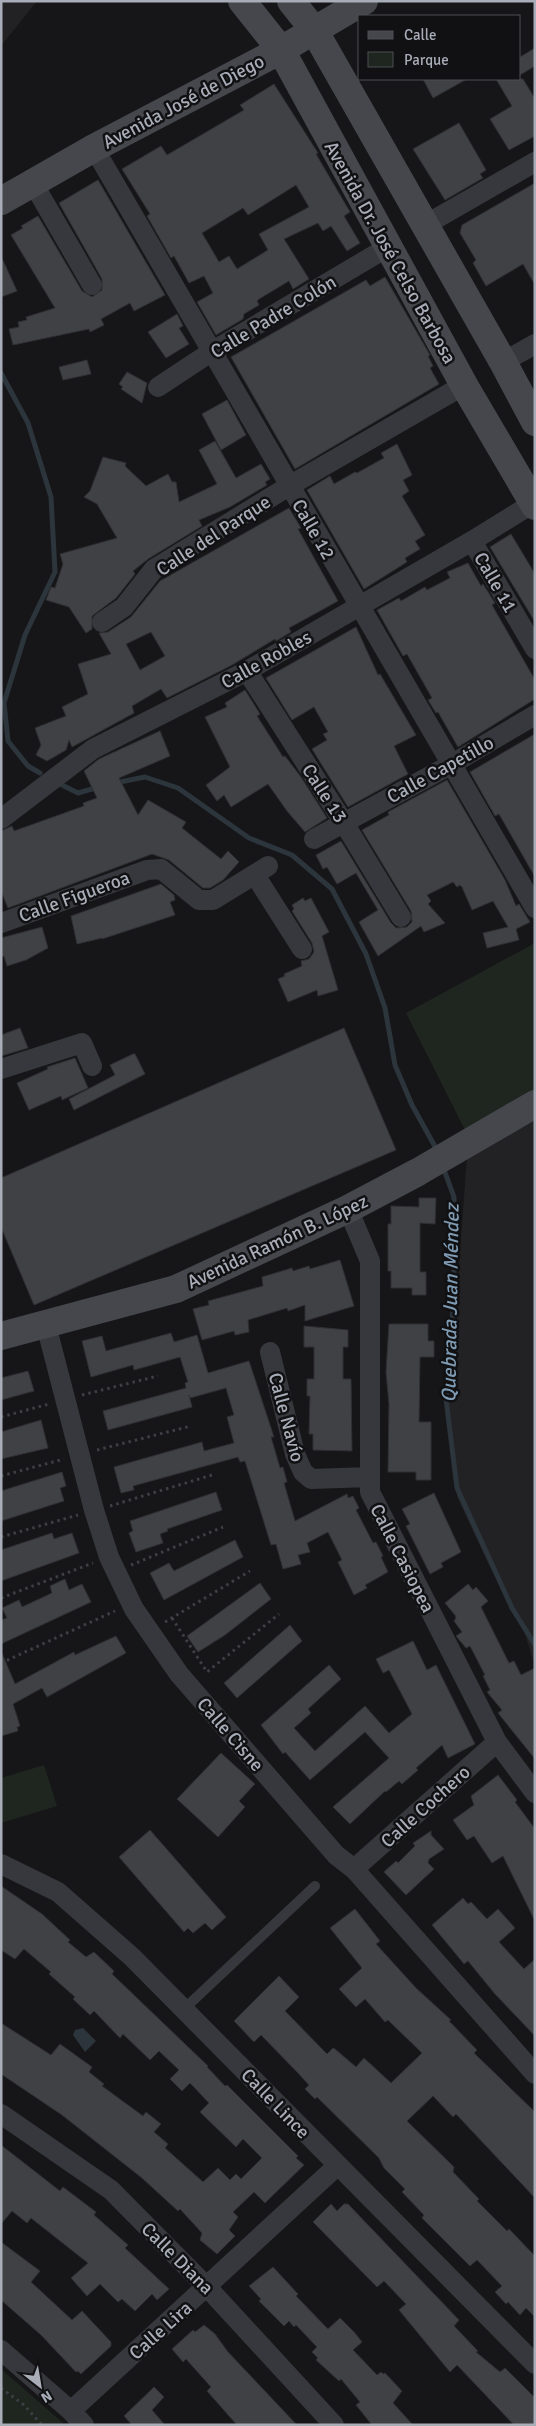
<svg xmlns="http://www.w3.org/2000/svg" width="536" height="2426" font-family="Signika,sans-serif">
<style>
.built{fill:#222225}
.green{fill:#1e261f}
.water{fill:#2c353c}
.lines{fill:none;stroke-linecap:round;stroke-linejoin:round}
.stream{stroke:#2c353c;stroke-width:5}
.building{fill:#404145;stroke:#303034;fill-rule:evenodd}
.path{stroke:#3d3f44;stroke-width:3;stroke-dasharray:2.5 4;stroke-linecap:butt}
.lane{stroke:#37383d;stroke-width:10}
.street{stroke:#37383d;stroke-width:20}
.secondary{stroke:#45474d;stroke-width:28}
.labels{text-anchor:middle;stroke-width:5;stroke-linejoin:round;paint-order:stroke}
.street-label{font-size:19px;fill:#a8adb8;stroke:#111113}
.water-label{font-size:20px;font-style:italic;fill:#7f9bb3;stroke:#111113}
</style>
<rect width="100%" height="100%" fill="#161618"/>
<path class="built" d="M1,1H37L1,46Z
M535,1118V1666L520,1618L488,1563L457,1497L448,1412L467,1157Z"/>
<path class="green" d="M535,943V1094L467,1134L406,1013Z
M44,1765L57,1806L1,1823V1778Z
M1,2369L62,2422L64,2425H1Z"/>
<path class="water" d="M83,2028L96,2041L85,2052L73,2035L75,2030Z"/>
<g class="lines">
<path class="stream" d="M1,373L28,423L51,497L55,572L25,635L4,703L8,741L28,766L40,773
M58,783L78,793L99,787
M115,783L145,777L178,788L249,838L292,855L332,889L366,954L385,1008L395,1065L412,1105L438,1152
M443,1167L454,1197V1297L446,1399L457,1488L512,1608L535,1645"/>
</g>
<path class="building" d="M535,48V66L520,75V57Z
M423,79H467L433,98Z
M496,79H523L535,99V136L509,150L490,119L512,106Z
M274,84L318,153L316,154L350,212L344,216L360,243L347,251L331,226L323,231L318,223L284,239L309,279L293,289L289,281L259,299L257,301L259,305L244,314L243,319L216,335L197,302L213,293L204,276L189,283L174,256L171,258L147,216L150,214L122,169L161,146L167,155L244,110L240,105ZM296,185L309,207L259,234L268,250L237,269L229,256L219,262L202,233L243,208L248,215Z
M459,123L486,170L480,174L483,178L445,200L413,149Z
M98,180L165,295L134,311L130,303L101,319L104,325L90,332L89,329L13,345L9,329L19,327L18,322L27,320L26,317L55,308L11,235L23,228L21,226L38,216L82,291L92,297L102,290V279L59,203Z
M535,183V285L523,264L486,286L473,263L476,260L460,233L462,225Z
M1,256L17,291L1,297Z
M385,277L430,355L428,356L433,366L430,368L439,384L295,469L231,357L366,280L370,286Z
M177,314L183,326L179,328L189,344L166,358L148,332Z
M87,360L91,374L63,380L59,367Z
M127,372L147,383L142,403L121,389L123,387L119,384Z
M227,400L246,435L221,450L202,414Z
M215,441L236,478L261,464L270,479L265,482L267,485L230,507L199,520L202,526L148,559L133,571L135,574L116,598L92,616V629L86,633L69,607L46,600L51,587L55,588L63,564L60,554L117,538L97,504L84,497L90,491L103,457L126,463L125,466L146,486L168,474L172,482H176L179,502L217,484L199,450Z
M397,444L412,475L403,480L409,491L402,496L425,535L415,541L420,549L405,558L407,562L364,589L307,490L330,476L334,484L355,472L357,473L384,458L381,453Z
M289,508L301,528L298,529L338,601L289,628L291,632L276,641L275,639L232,665L167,698L161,689L132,706L134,713L72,747L69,740L66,750L47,761L36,755L41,745L35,728L66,716L62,707L88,694L78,664L111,654L99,633L108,632L131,617L160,581ZM151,632L165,656L140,670L126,644Z
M511,534L535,574V622L490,547Z
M468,563L481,586L483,584L495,603L492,605L535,680V699L458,747L438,712L436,713L428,700L432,698L407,654L403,656L377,610L399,598L401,601L425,587L427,590L450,578L447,572Z
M356,627L378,675L380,674L416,735L394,746L408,774L348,807L312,749L327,740L323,734L328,732L314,707L292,720L266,678Z
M245,690L260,714L257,716L283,757L285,756L301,777L327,818L305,832L287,811L268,784L231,807L224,795L217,801L206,785L230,767L205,717L227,707L225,703Z
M160,731L170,756L119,778L138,815L148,800L186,822L182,828L221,859L228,851L239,862L223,880L210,888H203L169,860L152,854L8,908L1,891V831L12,826L14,831L84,806L83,803L97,798L84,771L99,759Z
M535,734V877L499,814L495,816L470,772Z
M447,780L505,880L516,906L519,904L530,922L516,929L519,940L487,948L483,933L508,927L493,901L472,910L462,887L460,885L457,887L453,882L427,895L431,901L428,904L445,923L424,932L421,926L378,956L359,922L378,910L356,873L337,884L327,867L323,869L316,855L341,841L391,923L396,928L407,927L412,922L411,911L362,830L389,815L388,812Z
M161,884L174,895L175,900L170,902L175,915L102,939V938L77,944L71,916Z
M303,898L305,901L311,898L329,932L322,936L338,990L318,996L317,990L288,1002L278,979L285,976L284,974L302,966L301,961L309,959L314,952L312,943L292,911L294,909L292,905Z
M42,927L48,948L26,960L7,966L4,956L1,957V938Z
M20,1028L28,1048L1,1056V1035Z
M344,1028L396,1150L34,1305L1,1227V1178Z
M133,1054H135L145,1074L74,1110L69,1099L115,1075L110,1065Z
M75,1058L88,1088L62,1100L61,1096L29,1110L17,1083L48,1069L47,1067Z
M419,1198H436L435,1224L420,1223V1272H426V1295H412V1288H391V1271H388V1224H391V1206L419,1207Z
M340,1260L354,1306L305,1321V1305L288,1311L287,1308L248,1320L249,1332L235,1335L234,1331L202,1340L193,1309L209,1305L208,1301L263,1286L262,1277L292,1268L293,1271L309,1266L310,1269Z
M389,1324H428V1341H434V1357H420L419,1422H431V1480H416V1472H388L389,1404L386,1372Z
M304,1326L348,1330V1347H343V1379H351L352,1451L313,1450V1434H309L310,1396H307V1379H314V1347H304Z
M171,1333L174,1342L197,1335L208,1373L249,1361L274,1437H271L280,1468L283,1467L287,1482L284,1483L295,1521L347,1494L348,1498L353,1496L359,1508L356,1510L373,1543L376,1542L383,1556L381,1557L388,1572L365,1585L367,1588L354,1595L338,1562L342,1560L328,1532L307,1543L310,1552L298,1555L301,1564L283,1569L276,1544L271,1545L245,1461L240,1462L238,1457L133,1486L134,1490L121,1493L114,1467L202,1442L204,1451L234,1443L227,1417L234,1415L226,1388L190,1398L189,1395L192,1407L108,1430L103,1411L186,1388L185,1383L188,1382L180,1357L134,1370L133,1365L91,1377L82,1341L102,1336L106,1351Z
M28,1371L34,1391L1,1400V1378Z
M41,1420L48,1448L1,1459V1432Z
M62,1472L66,1486L60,1488L64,1501L1,1521V1491Z
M216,1492L222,1510L167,1529L168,1531L160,1534L163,1543L136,1552L129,1533L133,1531L130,1521Z
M434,1493L461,1552L441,1563L443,1567L430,1574L406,1526L410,1524L402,1509Z
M52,1533L54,1539L72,1533L79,1553L1,1581V1550Z
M235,1540L243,1557L164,1600L150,1573L169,1563L174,1571Z
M65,1579L69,1590L82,1584L91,1602L1,1644V1620L7,1618L2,1608L19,1600L22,1607L52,1593L50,1586Z
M260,1583L271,1599L225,1635L198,1652L187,1636Z
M468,1584L473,1590L476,1587L488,1601L481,1607L509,1663L514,1661L521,1675L535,1668V1759L498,1713L502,1710L487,1692L490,1690L483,1676L485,1675L470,1646L466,1648L456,1636L462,1632L454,1621L456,1618L455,1615L445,1603Z
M290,1625L302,1641L237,1698L224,1683Z
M116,1636L126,1653L47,1697L42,1688L13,1704L20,1726L17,1727L18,1731L1,1736V1651L15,1684L74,1652L75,1655Z
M413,1641L427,1670L436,1665L475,1744L448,1758L442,1745L416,1768L418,1770L402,1784L399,1781L386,1792L385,1791L350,1824L333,1807L334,1806L389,1758L365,1732L310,1780L285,1752L283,1754L261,1725L329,1665L341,1679L308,1709L311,1713L294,1728L315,1751L365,1706L389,1733L412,1714L389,1670L383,1673L376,1659Z
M221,1753L255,1784L239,1801L245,1807L218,1837L177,1799Z
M498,1775L517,1800L515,1802L535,1829V1921L503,1856L492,1863L474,1836L467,1840L453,1820L474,1805L471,1796Z
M150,1830L226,1917L212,1930L205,1923L193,1933L188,1928L184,1932L119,1857Z
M431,1831V1835L444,1849L429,1859L428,1863L434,1869L406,1895L384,1872L396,1861L398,1863L415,1846L413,1843Z
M1,1886L42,1914L70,1940L68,1942L86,1957L94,1952L114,1971L112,1974L208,2066L207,2067L225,2086L227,2085L298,2156L296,2158L304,2165L265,2203L254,2192L233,2212L238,2217L229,2230L235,2236L217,2254L200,2240L202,2233L180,2209L178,2211L142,2178L62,2115L1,2074V2023L51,2055L60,2044L92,2067L89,2072L104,2084L102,2086L143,2116L146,2112L161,2124L154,2132L168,2144L165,2148L203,2182L218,2168L230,2180L236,2174L241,2179L262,2158L243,2139L236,2147L200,2112L209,2103L190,2083L182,2091L170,2079L179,2070L159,2051L150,2060L123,2034L120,2038L94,2011L90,2015L73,1999L75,1997L49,1974L51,1972L24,1949L15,1959L1,1950Z
M463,1898L468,1904L471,1902L487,1919L498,1909L515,1928L499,1942L524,1969L535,1959V2036L495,1994L468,1961L464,1964L432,1925Z
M355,1909L380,1941L376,1944L416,1988L451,2020L449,2021L477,2050L474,2053L535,2112V2198L456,2114L453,2117L433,2096L407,2121L454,2167L453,2172L479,2199L477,2201L507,2231L509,2229L535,2256V2317L526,2308L520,2315L508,2302L506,2304L495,2292L502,2286L477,2260L470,2266L422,2218L424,2215L402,2192L405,2189L384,2168L379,2158L317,2097L315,2099L305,2089L309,2085L297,2072L261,2035L254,2042L234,2021L279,1976L299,1997L285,2011L327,2054L333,2048L335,2049L356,2067L364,2058L391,2083L422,2053L388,2020L385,2022L365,1999L356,2007L339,1989L362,1968L330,1928Z
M1,2145L60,2191L63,2187L96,2212L94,2215L128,2245L125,2248L169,2289L157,2300L152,2294L135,2311L122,2299L118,2302L100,2284L87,2296L71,2278L88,2263L31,2218L27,2223L12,2211L1,2224Z
M331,2204L337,2211L344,2204H348L459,2320L454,2326L478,2351L476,2352L500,2372L505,2368L535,2398V2425H514L457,2365L450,2372L399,2310L406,2304L384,2281L377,2287L313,2222Z
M1,2242L40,2271L31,2282L72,2320L82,2311L111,2342V2346L81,2374L78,2371L76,2372L41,2335L1,2300Z
M273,2267L298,2294L296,2296L328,2329L340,2318L355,2333L362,2342L353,2350L377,2375L381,2372L383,2374L385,2373L402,2391L393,2403L413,2425H372L356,2405L360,2402L341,2379L339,2381L316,2360L318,2358L312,2352L317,2347L296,2325L294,2327L289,2321L284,2326L259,2301L261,2299L249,2286Z
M204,2325L215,2334L228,2352L297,2425H237L207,2391L211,2387L186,2359L183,2362L172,2349L193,2330L195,2332Z
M154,2387L164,2397L152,2410L165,2425H132L124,2416Z"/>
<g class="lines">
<path class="path" d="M82,1395L158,1376
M1,1417L49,1404
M97,1450L191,1426
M1,1476L64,1459
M110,1506L212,1475
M1,1537L78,1515
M131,1565L223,1527
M1,1598L93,1563
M172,1618L207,1672L279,1614
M165,1622L250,1571
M1,1663L115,1611
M1,2388L24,2405L42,2425"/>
<path class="lane" d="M184,2009L315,1886"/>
<path class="street" d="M94,148L535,908
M33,183L92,285
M425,225L535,162
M503,362L535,344
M158,387L211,352L388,247
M472,541L535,649
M102,622L124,607L154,569L289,486L464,385
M247,671L344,823L401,917
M1,819L93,749L247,671L472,541L535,502
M314,839L452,764L535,715
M255,875L302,949
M1,923L147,870L161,869L199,900H213L268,866
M1,1069L82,1043L92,1066
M348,1209L370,1261V1492L497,1742L535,1793
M46,1325L94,1510L109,1557L134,1609L179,1674L336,1855L354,1869L535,2074
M270,1352L295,1454L303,1472L311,1479L370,1477
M1,1864L58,1892L132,1957L535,2364
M354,1869L497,1742
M1,2114L111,2190L207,2287L334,2425
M1,2350L71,2411L84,2425
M71,2411L337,2166"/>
<path class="secondary" d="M242,1L281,50L464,385L535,506
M291,1L314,30L503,362L535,422
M1,201L94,148L281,50L364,1
M1,1336L176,1289L348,1209L418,1172L535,1104"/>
</g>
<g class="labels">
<g class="street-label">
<text transform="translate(183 101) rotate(-28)" y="7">Avenida José de Diego</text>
<text transform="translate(391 252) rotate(61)" y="7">Avenida Dr. José Celso Barbosa</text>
<text transform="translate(273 316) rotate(-31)" y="7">Calle Padre Colón</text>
<text transform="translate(314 529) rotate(60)" y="7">Calle 12</text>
<text transform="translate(213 535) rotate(-33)" y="7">Calle del Parque</text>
<text transform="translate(496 582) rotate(60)" y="7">Calle 11</text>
<text transform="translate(266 659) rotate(-29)" y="7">Calle Robles</text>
<text transform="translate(440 769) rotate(-29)" y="7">Calle Capetillo</text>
<text transform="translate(325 793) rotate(57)" y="7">Calle 13</text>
<text transform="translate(74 896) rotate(-20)" y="7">Calle Figueroa</text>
<text transform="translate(277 1241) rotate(-25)" y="7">Avenida Ramón B. López</text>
<text transform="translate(287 1417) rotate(75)" y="7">Calle Navío</text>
<text transform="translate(403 1558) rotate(63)" y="7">Calle Casiopea</text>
<text transform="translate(231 1734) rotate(49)" y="7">Calle Cisne</text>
<text transform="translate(425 1806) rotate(-42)" y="7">Calle Cochero</text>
<text transform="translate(276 2103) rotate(46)" y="7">Calle Lince</text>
<text transform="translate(178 2258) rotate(45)" y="7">Calle Diana</text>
<text transform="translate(160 2330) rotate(-42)" y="7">Calle Lira</text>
</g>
<g class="water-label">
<text transform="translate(450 1303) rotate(-89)" y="7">Quebrada Juan Méndez</text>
</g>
</g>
<rect width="536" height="2426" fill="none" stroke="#a8adb8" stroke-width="5"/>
<rect x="358" y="15" width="162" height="65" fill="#111113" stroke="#4d4f55"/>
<rect x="368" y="31" width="25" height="8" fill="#45474d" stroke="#4d4f55"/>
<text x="404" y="40" font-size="15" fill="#a8adb8">Calle</text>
<rect x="368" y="52" width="25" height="15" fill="#1e261f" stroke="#4d4f55"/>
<text x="404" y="65" font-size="15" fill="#a8adb8">Parque</text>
<g transform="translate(40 2386) rotate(149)" stroke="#111113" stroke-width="4" paint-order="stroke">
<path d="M0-4L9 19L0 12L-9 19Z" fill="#a8adb8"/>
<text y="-8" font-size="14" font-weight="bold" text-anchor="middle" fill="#a8adb8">N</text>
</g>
</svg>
